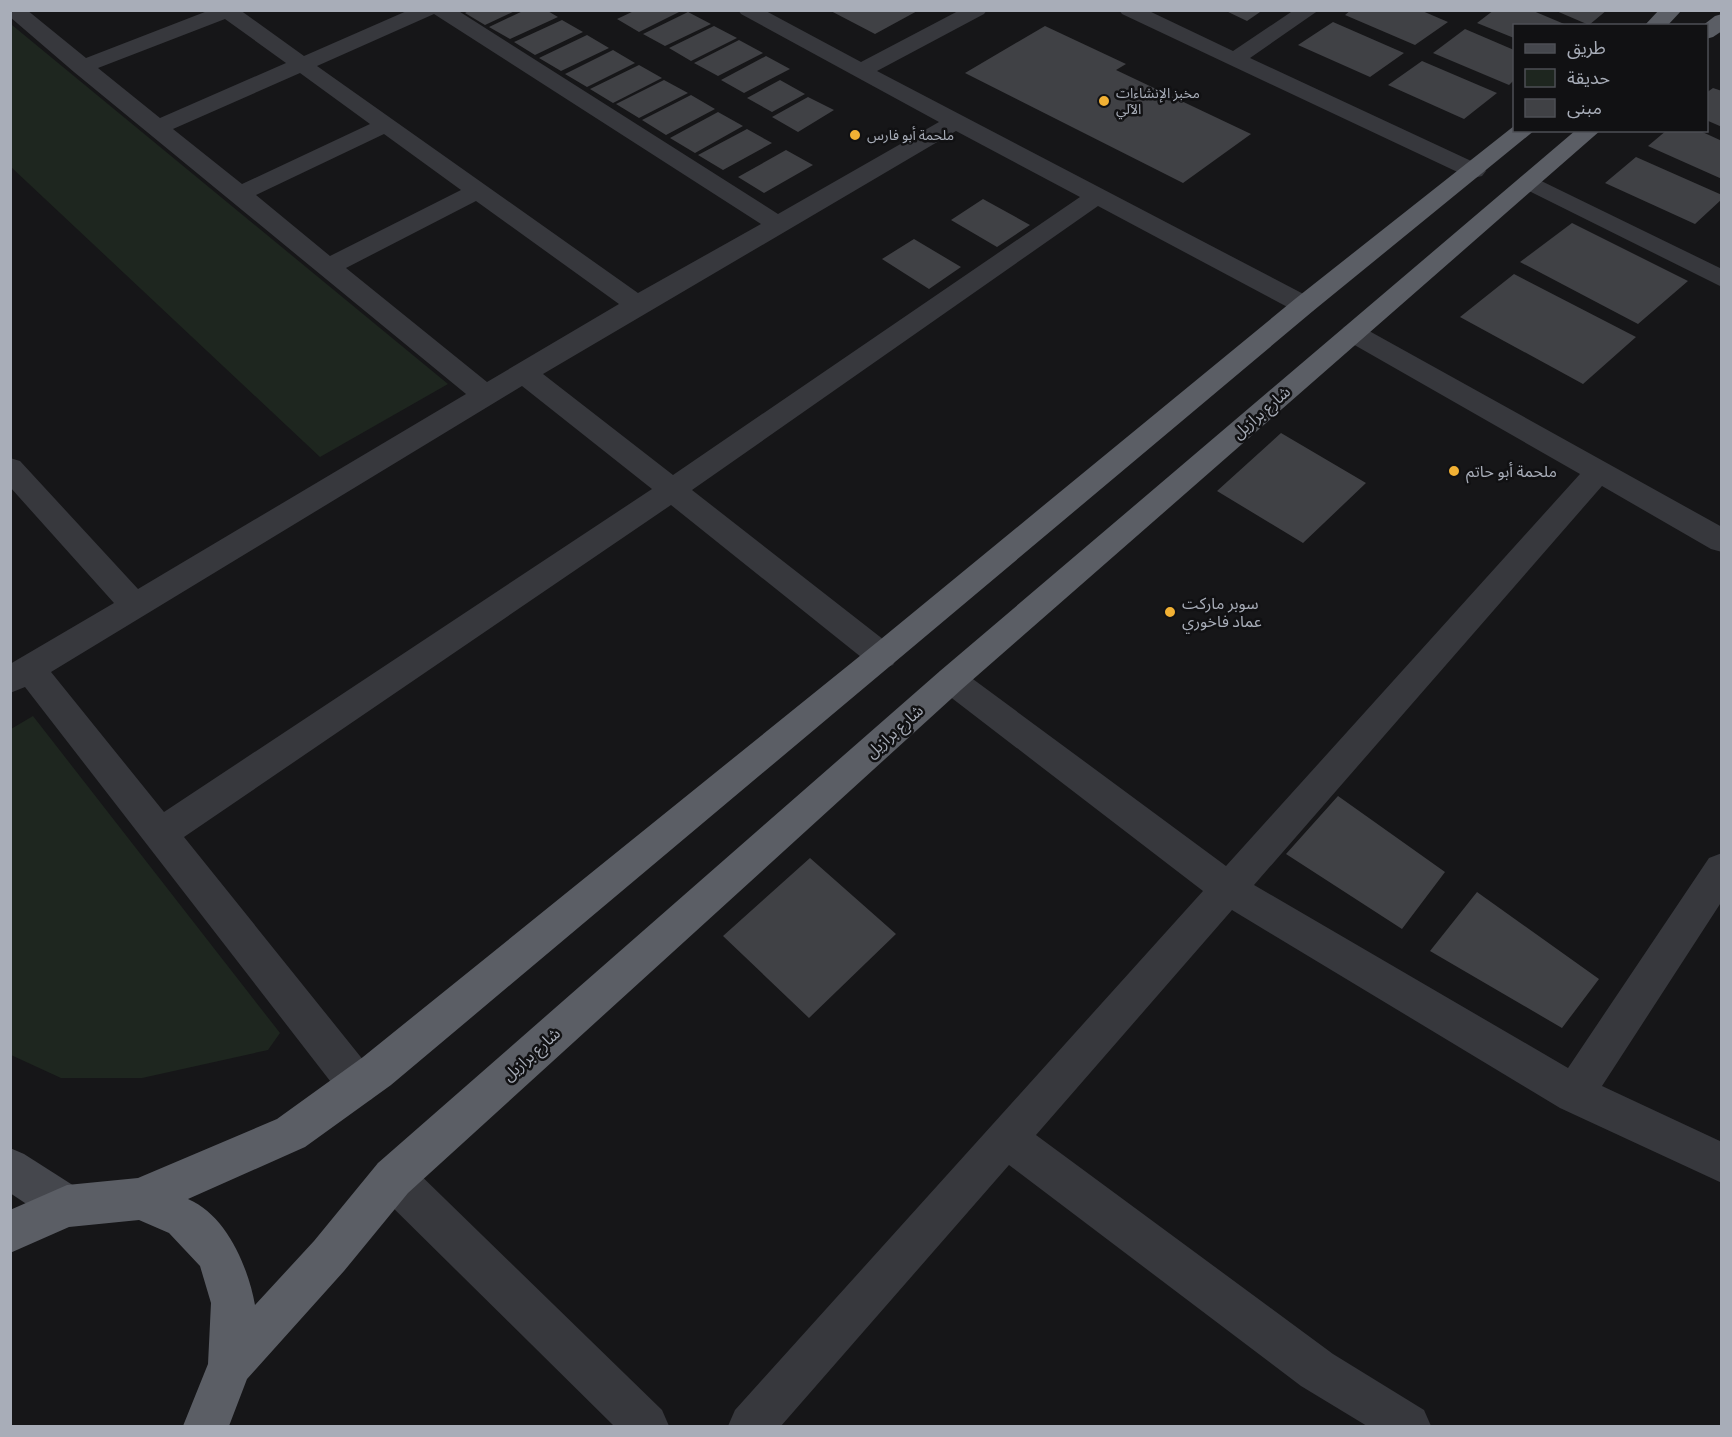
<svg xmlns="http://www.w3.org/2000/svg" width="1732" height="1437" font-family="Signika,'Noto Sans Arabic',sans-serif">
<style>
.green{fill:#1e261f}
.building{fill:#404145}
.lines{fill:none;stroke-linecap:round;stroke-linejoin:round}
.minor{fill:#37383d;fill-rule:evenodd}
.secondary{fill:#45474d;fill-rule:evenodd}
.trunk{fill:#5b5e65;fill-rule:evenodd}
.poi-dot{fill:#f2b134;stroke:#111113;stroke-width:2}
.labels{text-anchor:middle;stroke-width:5;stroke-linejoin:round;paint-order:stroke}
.far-poi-label{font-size:14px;fill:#a8adb8;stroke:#111113;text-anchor:start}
.street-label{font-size:16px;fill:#a8adb8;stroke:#111113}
.poi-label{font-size:16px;fill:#a8adb8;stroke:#111113;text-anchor:start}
</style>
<rect width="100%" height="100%" fill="#161618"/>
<path class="green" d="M11,25H12L448,384L320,457L11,167Z
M33,716L280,1033L268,1050L142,1078H61L11,1055V729Z"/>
<path class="building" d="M470,10H517L485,25L465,13Z
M525,10H546L558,17L510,39L489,27Z
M636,10H683L639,32L617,19Z
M829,10H919L875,34Z
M1224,10H1263L1247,21Z
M1351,10H1420L1448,22L1415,45L1345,15Z
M1494,10H1531L1569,26H1514V38L1477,23Z
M1554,10H1607L1589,25Z
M688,12L711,24L665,46L643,34Z
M562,20L583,32L535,55L514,42Z
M1333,22L1404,53L1370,77L1298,45Z
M714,26L737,38L691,61L669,48Z
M1045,26L1126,64L1116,70L1251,134L1183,183L965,73Z
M1465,29L1514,50V80L1509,85L1433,53Z
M587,35L609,48L561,71L539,58Z
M739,40L763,53L718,76L694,63Z
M613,50L635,63L587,87L565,74Z
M766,56L790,69L744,93L721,80Z
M1422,61L1497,93L1464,119L1388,85Z
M639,65L662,78L613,103L590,89Z
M664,80L688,93L639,118L616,104Z
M780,80L805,94L772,112L747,98Z
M1713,88L1722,91V127L1706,120V93Z
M691,95L715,109L666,135L642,120Z
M808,97L834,110L798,132L772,117Z
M718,112L743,126L695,153L670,138Z
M747,129L772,143L723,170L698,155Z
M1667,130H1698L1722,141V179L1648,146Z
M786,150L813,165L764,193L738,177Z
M1636,157L1722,195V199L1695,224L1605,183Z
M983,199L1030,225L997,247L951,220Z
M1572,223L1688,281L1638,324L1520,262Z
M914,239L961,267L929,289L882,259Z
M1514,274L1636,337L1583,384L1460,317Z
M1281,433L1366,483L1303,543L1217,491Z
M1338,796L1445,872L1402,929L1286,854Z
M810,858L896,934L809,1018L723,936Z
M1477,892L1599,979L1562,1028L1430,951Z"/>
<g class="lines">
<path class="minor" d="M10,10H27L86,58L210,10H240L304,56L409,10H457L778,214L939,122L741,14L738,10H764L861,62L960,10H987L984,14L877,71L1313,299L1317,305L1313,311L1304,313L1295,311L1098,206L692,490L893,647L898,656L893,665L882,669L871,665L671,505L184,837L372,1071L378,1085L372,1099L358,1105L344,1099L25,687L10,693V664L114,603L10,487V458L20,461L138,589L466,394L74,72L10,17ZM434,14L761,224L638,293L317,66ZM225,19L286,63L160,118L98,68ZM300,73L370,124L242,184L173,129ZM956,131L1080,197L673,475L543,374ZM384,134L461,190L330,256L256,195ZM476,201L619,304L487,382L346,268ZM522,386L652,489L164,812L51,672Z
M1119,10H1147L1233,51L1294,10H1319L1250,58L1482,166L1486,171L1482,176L1474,178L1466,176L1122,14Z
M1529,175L1722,269V287L1521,187L1517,182L1521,177Z
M1353,324L1362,327L1722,527V552L1711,549L1602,486L1254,885L1568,1068L1709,858L1722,853V901L1602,1086L1722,1142V1183L1560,1108L1232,910L1036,1135L1333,1354L1424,1410L1431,1426H1367L1301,1386L1009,1165L781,1426H728L735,1410L1203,891L940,689L935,680L940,671L951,667L962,671L1226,866L1580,474L1344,339L1340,333L1344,327Z
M393,1157L408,1163L662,1410L669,1426H614L378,1193L372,1178L378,1163Z"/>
<path class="secondary" d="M10,1148L24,1154L82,1191L88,1206L82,1221L67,1227L52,1221L10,1193Z"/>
<path class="trunk" d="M1659,10H1682L1667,26H1644Z
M1722,14V31L1713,37L1706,39V26H1702L1715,16Z
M1514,126V130H1535L1313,311L391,1085L305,1147L188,1199C226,1215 248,1266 255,1305L314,1241L378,1163L940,671L1576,130H1601L962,689L408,1193L344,1271L247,1379L229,1426H183L208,1364L211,1303L200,1266L169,1233L139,1220L69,1227L10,1253V1210L67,1185L138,1178L277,1119L363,1057L881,639L1295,299Z"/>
</g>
<g class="poi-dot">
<circle cx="1104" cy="101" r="6"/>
<circle cx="855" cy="135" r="6"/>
<circle cx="1454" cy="471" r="6"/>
<circle cx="1170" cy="612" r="6"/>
</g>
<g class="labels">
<g class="far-poi-label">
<text x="1116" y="98">مخبز الإنشاءات<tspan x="1116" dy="16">الآلي</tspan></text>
<text x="867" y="140">ملحمة أبو فارس</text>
</g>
<g class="street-label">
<text transform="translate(1261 412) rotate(-41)" y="6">شارع برازيل</text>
<text transform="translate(894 731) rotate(-42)" y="6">شارع برازيل</text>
<text transform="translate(531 1054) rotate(-42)" y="6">شارع برازيل</text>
</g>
<g class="poi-label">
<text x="1466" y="477">ملحمة أبو حاتم</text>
<text x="1182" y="609">سوبر ماركت<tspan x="1182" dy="18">عماد فاخوري</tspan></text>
</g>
</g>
<rect width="1732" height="1437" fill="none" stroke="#a8adb8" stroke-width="24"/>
<rect x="1513" y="24" width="195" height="108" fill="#111113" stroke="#4d4f55" stroke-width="1.5"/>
<rect x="1525" y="44" width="30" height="9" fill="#45474d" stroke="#4d4f55" stroke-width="1.5"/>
<text x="1567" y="54" font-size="18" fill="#a8adb8">طريق</text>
<rect x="1525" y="69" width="30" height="18" fill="#1e261f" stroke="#4d4f55" stroke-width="1.5"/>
<text x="1567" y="84" font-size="18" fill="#a8adb8">حديقة</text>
<rect x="1525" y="99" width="30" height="18" fill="#404145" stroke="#4d4f55" stroke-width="1.5"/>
<text x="1567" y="114" font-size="18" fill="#a8adb8">مبنى</text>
</svg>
